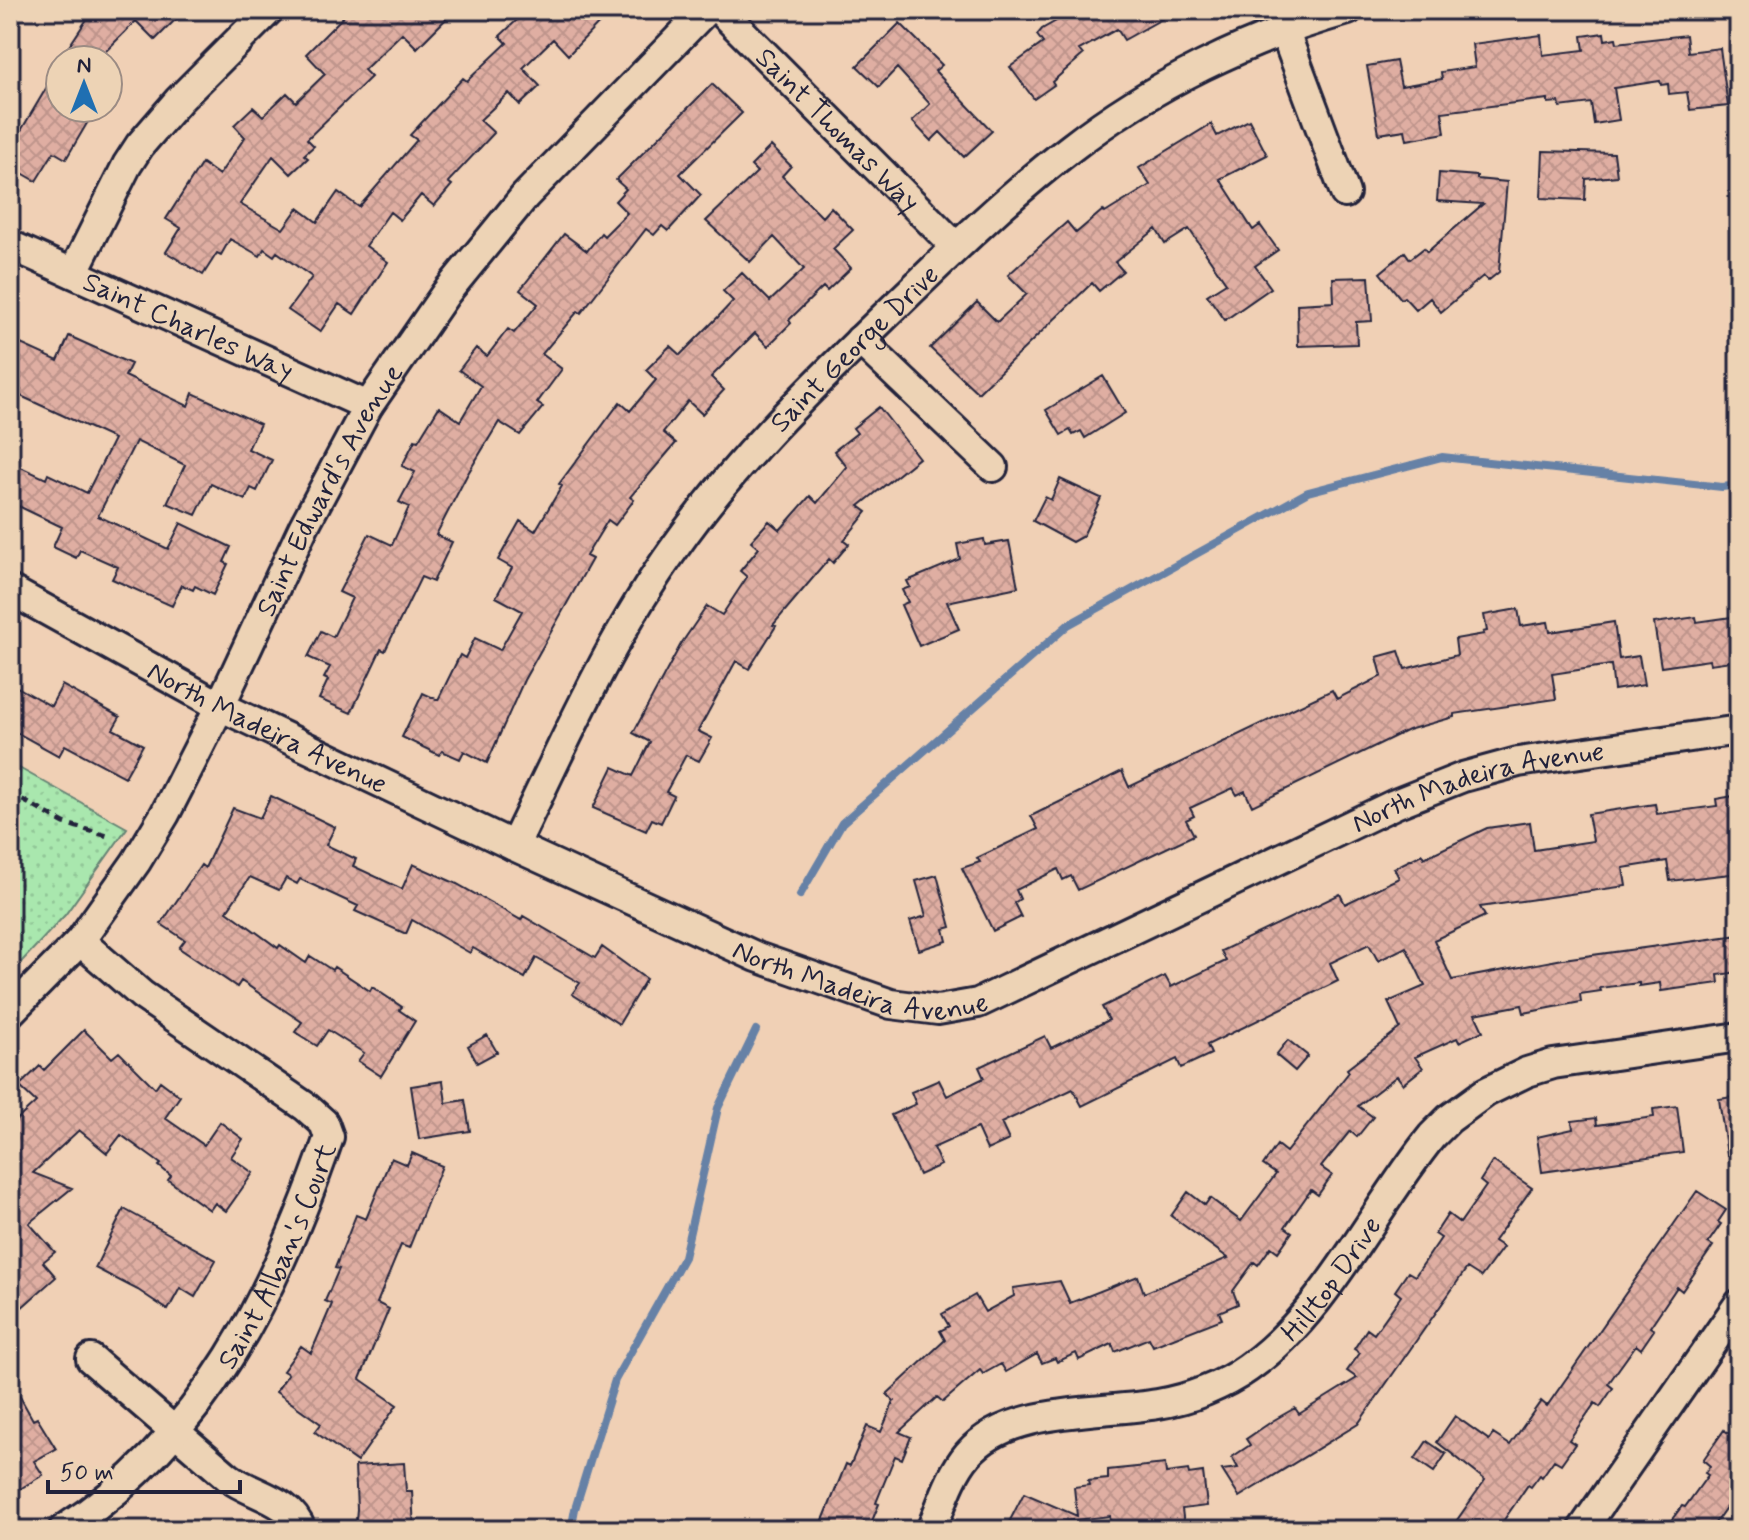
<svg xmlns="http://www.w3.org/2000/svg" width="1749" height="1540" font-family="Mynerve,sans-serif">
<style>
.green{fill:url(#green-dots);stroke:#668474;stroke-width:2}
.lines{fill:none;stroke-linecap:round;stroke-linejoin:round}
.stream{stroke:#6681a6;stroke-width:8}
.building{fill:url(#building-cross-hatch);stroke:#22223b;stroke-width:2}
.street-casing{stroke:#22223b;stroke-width:34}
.path{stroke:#22223b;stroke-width:5;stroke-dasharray:8 6;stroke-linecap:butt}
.street{stroke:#edd3b5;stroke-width:28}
.labels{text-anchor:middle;stroke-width:6;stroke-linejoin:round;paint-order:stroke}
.street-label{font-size:28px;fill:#22223b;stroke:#edd3b5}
</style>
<defs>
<pattern id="green-dots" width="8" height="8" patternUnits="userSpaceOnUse" patternTransform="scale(2)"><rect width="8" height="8" fill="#a9e7ae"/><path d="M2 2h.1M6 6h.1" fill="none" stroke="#91c697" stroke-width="1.8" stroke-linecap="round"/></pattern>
<pattern id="building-cross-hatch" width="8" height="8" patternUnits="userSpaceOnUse" patternTransform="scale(2)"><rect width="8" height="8" fill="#dfaea2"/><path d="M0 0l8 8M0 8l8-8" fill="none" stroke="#bf958c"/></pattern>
</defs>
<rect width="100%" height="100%" fill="#f0d0b5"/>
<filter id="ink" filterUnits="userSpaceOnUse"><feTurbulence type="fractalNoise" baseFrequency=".0125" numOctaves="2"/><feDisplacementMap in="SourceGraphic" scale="16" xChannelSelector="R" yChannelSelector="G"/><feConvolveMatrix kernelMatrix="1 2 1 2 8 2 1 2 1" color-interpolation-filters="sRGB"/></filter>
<g filter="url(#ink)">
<path class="green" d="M10,763L127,828L65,915L10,974Z"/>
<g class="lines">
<path class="stream" d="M800,895L842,823L1068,625L1308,492L1442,457L1722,487L1739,485
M571,1530L575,1509L615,1380L684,1257L718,1108L756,1030"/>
</g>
<path class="building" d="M93,10H185L155,40L136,21L97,60H60Z
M350,10H455L417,48L402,33L364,70L371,77L307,139L314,146L304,155L308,158L291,174L273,156L240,204L283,229L298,208L317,222L338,192L359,207L417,140L410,135L463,78L467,81L507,43L500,36L517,20L508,10H612L568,55L553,39L523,68L540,86L520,105L509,93L480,120L494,133L448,182L452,185L434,206L421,195L400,220L390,212L366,246L388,262L354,314L339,304L320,332L288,310L312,277L277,252L274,256L264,249L260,256L230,239L221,255L217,253L203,275L166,252L181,228L166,219L202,163L219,175L245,137L234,125L253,107L263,116L287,93L296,102L325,74L306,54Z
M1076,10H1178L1124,40L1117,29L1079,50L1083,55L1052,82L1054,85L1034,99L1010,67L1043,43L1037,35L1042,29Z
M900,23L942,65L935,71L992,131L964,157L940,132L931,141L912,121L930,104L897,68L879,87L857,66Z
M1604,33L1605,40L1616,38L1617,43L1686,35L1688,52L1720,48L1728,106L1690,110L1687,92L1669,94L1668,84L1661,85L1660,81L1614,88L1619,120L1594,124L1591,103L1560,107L1559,102L1548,103V99L1442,112L1445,133L1407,140L1405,130L1379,134L1367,66L1396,61L1401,86L1442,79L1441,72L1475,67L1472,44L1541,35L1543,55L1584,50L1582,36Z
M60,65V108H96L66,159L54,152L36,181L10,166V149Z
M712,84L742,113L680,174L701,195L668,231L662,226L654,235L646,229L581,313L578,311L542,354L562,369L537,403L543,407L520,435L499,422L467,475L436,535L452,542L433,582L421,577L385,651L381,649L351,713L319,699L328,680L324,678L330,667L308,657L321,631L333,637L352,598L339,592L369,534L392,545L409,507L399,502L415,472L402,466L415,440L418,441L439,407L460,421L481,386L459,370L476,348L487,356L508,329L514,333L538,304L520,290L564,234L587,251L601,233L604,236L627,213L615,201L626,189L616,180Z
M1249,120L1267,155L1220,179L1253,230L1260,225L1278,250L1255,266L1271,288L1225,320L1207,295L1226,283L1189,229L1165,244L1156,229L1115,262L1123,271L1099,291L1092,283L978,393L930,348L977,302L997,322L1027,294L1008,275L1067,222L1076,233L1103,210L1105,213L1150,185L1139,168L1211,124L1217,136Z
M771,146L791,166L782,176L822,217L831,207L853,230L833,249L851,268L827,291L823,287L789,320L791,323L768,346L755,333L711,377L724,390L702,414L688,401L663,432L676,443L630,497L634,500L615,525L608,520L586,556L592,559L524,680L487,763L464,751L460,759L442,751L439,755L402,737L423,693L438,700L460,655L465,658L475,638L500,650L522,611L496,597L512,568L498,560L520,521L535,531L562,486L559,484L620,402L630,411L656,380L646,370L670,346L680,355L718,317L733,301L723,291L742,273L770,301L804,269L774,237L750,262L706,221L757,172L751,166Z
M1543,151L1614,153L1617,176L1586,179L1585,200L1541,198Z
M1439,173L1477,176V179L1507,182L1499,272L1488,281L1483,276L1441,312L1430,298L1416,310L1404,297L1401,299L1380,273L1405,252L1410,259L1424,248L1427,252L1483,204L1437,201Z
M1369,277L1372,321L1356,322L1357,344L1298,346L1297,304L1334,302L1333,278Z
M69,336L131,364L125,376L188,406L193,393L260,424L248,449L272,460L257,491L251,488L245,500L211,484L196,515L167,503L185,465L136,441L98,516L168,549L181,523L231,547L224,562L228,564L213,595L195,586L193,590L182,585L172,606L112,579L118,567L80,550L76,558L53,547L62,527L10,502V462L46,479L48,474L87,493L114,439L10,391V339L58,361Z
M1103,376L1125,413L1085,438L1081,431L1073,435L1070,430L1061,435L1046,410Z
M879,407L919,458L859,506L867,512L844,540L849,544L833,563L829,559L773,625L776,626L749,669L736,661L698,731L712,738L699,761L686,755L666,792L674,796L661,823L652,819L646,831L593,808L613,767L633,776L650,742L633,733L681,644L707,606L722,615L747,577L740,571L759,548L751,541L769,521L780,530L810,496L817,503L847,467L834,451L857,433L853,428Z
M1060,479L1101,498L1083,536L1072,542L1033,521L1045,497L1051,500Z
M984,539L985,545L1009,541L1018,587L947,602L959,629L919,646L901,605L908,602L902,590L910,587L907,581L960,559L957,544Z
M1518,609L1521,626L1548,622L1550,632L1614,622L1619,659L1639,656L1644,685L1614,690L1611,665L1552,674L1556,699L1454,714V717L1408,730L1252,806L1245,791L1237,795L1233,788L1190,808L1194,816L1186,820L1194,835L1078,890L1071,876L1063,880L1058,869L1016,890L1020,899L1014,903L1021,917L993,931L962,868L980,862L977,858L1038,829L1031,816L1122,771L1129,787L1332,690L1337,699L1382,676L1377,657L1399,651L1405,669L1457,655L1455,639L1484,634L1483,632L1487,631L1484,615Z
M1739,616V660L1710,664L1709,660L1661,667L1654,623L1696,617L1697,622Z
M10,683L51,706L62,685L120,717L113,729L143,745L125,777L65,745L59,756L10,729Z
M1739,795V873L1670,881L1667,861L1623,868L1626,886L1480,907L1485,916L1434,940L1452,980L1563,959L1739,935V972L1718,975L1719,983L1661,991L1660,983L1639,986V983L1600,988L1601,991L1580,994L1581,1002L1524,1013L1522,1005L1475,1014L1483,1031L1459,1042L1457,1038L1415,1057L1423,1068L1403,1084L1397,1076L1358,1106L1373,1117L1357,1137L1350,1131L1321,1167L1332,1175L1318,1195L1311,1190L1285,1227L1292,1232L1278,1252L1271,1247L1258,1265L1254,1262L1233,1291L1238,1304L1219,1312L1222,1319L1153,1346L1149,1338L1115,1352L1112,1344L1079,1360L1076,1353L1057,1362L1055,1358L1042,1363L1037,1354L1006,1372L1001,1364L983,1374L980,1370L943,1402L937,1397L899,1432L911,1437L902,1459L895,1456L876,1503L879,1504L870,1526L863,1523L860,1530H819L846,1464L850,1466L867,1426L881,1432L894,1401L887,1394L945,1340L940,1331L949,1326L942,1314L975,1295L985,1312L1014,1296L1013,1288L1060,1281L1070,1303L1138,1276L1144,1293L1228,1258L1171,1216L1188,1192L1205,1205L1210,1198L1241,1221L1276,1174L1263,1165L1277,1145L1286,1152L1349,1072L1347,1069L1400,1028L1388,1002L1425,986L1406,947L1378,961L1369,944L1330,963L1338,981L1207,1045L1211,1054L1181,1068L1177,1059L1082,1106L1073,1089L1001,1123L1009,1140L987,1150L977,1128L933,1148L941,1165L919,1175L891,1115L916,1104L911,1092L939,1080L947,1096L984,1078L979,1067L1045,1036L1051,1048L1109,1020L1102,1007L1165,976L1171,987L1226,961L1221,951L1340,894L1345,904L1399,878L1394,868L1422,854L1424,858L1487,828L1530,822L1534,850L1593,841L1588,814L1655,804L1657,814L1717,806L1716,799Z
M271,796L335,827L326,845L356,859L353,866L402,889L413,864L457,884L521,920L523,916L595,958L602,947L646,979L619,1024L572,994L580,983L536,958L525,978L473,948L470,953L412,920L406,934L355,911L358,906L300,879L297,884L286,878L279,890L250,877L227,911L278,948L280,945L306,963L310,956L332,970L334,967L370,991L372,987L402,1007L399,1010L415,1021L381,1076L358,1061L364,1053L328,1030L317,1046L295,1032L302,1022L241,981L237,987L179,948L185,940L161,924L201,865L205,868L233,808L260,818Z
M937,875L951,927L944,929L947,941L919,950L910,921L926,916L916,881Z
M84,1030L112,1058L119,1052L155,1088L160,1081L180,1096L165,1118L204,1145L220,1122L243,1139L231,1157L253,1173L226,1211L215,1203L210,1210L168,1180L171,1176L159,1166L161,1164L121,1135L107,1153L79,1130L33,1173L72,1188L29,1223L55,1252L43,1262L56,1277L10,1318V1126L36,1102L19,1086L40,1066L44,1070Z
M487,1035L497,1052L477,1063L468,1046Z
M1288,1040L1308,1056L1295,1071L1276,1055Z
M443,1081L446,1103L465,1100L470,1131L419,1139L411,1086Z
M1739,1096V1155H1727L1719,1099Z
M1677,1106L1683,1152L1542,1172L1537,1137L1573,1129L1572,1121L1596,1118L1597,1125L1654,1117L1653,1109Z
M412,1153L442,1166L409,1248L401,1245L377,1303L389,1309L360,1379L397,1405L357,1462L315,1432L321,1424L276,1392L288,1374L283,1371L301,1346L311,1353L332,1304L325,1301L339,1269L335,1268L356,1215L366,1219L391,1158L407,1165Z
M1493,1161L1532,1188L1494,1241L1503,1247L1481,1277L1467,1268L1358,1424L1239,1497L1222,1470L1238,1468L1232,1457L1250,1445L1246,1439L1274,1420L1295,1408L1299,1414L1357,1378L1347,1371L1360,1353L1354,1349L1367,1329L1374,1334L1401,1296L1395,1291L1408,1272L1415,1276L1441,1238L1435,1234L1448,1214L1460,1223L1486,1186L1480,1181Z
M1697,1191L1726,1210L1718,1222L1721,1224L1708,1243L1713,1246L1682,1291L1677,1287L1650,1327L1654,1330L1641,1349L1636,1345L1608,1384L1613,1388L1600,1407L1595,1403L1569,1440L1575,1444L1561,1464L1554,1460L1542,1477L1540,1475L1531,1487L1528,1485L1497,1530H1450L1485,1480L1437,1442L1455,1416L1489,1440L1493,1434L1510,1445L1541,1401L1547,1406Z
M124,1209L216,1260L195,1297L180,1288L168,1310L138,1290L95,1268Z
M10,1379L33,1420L37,1418L56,1449L34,1461L43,1475L10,1495Z
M1724,1430L1739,1441V1515L1727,1506L1710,1530H1664L1682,1506L1685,1507L1708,1475L1705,1473L1710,1466L1703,1460Z
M1427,1441L1446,1454L1434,1472L1415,1459Z
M404,1463L406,1491H412L414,1530H355L357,1509L355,1466Z
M1165,1464L1166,1473L1188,1470L1189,1474L1203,1472L1207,1506L1182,1509L1184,1525L1111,1530L1110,1516L1050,1523L1066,1530H1005L1024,1493L1077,1516L1074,1487L1089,1485L1088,1481L1108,1479V1470Z"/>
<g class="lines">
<g class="street-casing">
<g id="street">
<path id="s1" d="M720,10L956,247"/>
<path d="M1284,30L1345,193"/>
<path id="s2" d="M10,245L368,406"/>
<path d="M73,273L127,165L140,145L179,100L269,10"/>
<path d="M860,340L993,467"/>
<path id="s3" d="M10,590L220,706L514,846L757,957L891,1004L938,1010L978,1003L1395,804L1463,777L1518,762L1739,730"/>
<path id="s4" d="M514,846C564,744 609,639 676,546C735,462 808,391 881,320C942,261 1003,200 1071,148C1152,85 1249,38 1348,10"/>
<path id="s5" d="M10,1012L80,941L136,862L165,814L220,706L304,526L368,406L446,293L525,196L706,10"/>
<path d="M91,1359L228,1477C252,1495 291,1499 301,1530"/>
<path id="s6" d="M63,1530C204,1439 276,1291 329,1137L324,1123L306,1107L142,995L80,941"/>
<path id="s7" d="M931,1530C942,1504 950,1475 968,1454C1009,1406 1101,1414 1158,1404C1189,1399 1223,1386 1248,1368C1326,1313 1372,1210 1432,1136L1449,1119L1486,1092L1527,1072L1553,1064L1739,1037"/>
<path d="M1582,1530L1739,1304"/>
</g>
</g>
<path class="path" d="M10,793L64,823L111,837"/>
<use href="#street" class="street"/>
</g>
</g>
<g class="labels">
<g class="street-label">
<text dy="10" stroke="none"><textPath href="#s1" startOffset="168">Saint Thomas Way</textPath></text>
<text dy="10" stroke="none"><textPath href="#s2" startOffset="196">Saint Charles Way</textPath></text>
<text dy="10" stroke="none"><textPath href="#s4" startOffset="608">Saint George Drive</textPath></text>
<text dy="10" stroke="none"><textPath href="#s5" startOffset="616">Saint Edward's Avenue</textPath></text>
<text dy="10" stroke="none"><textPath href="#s3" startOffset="292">North Madeira Avenue</textPath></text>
<text dy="10" stroke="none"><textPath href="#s3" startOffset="1610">North Madeira Avenue</textPath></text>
<text dy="10" stroke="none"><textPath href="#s3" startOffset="940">North Madeira Avenue</textPath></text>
<text dy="10" stroke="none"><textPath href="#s6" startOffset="354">Saint Alban's Court</textPath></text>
<text dy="10" stroke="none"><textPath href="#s7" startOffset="506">Hilltop Drive</textPath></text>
</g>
</g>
<rect width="1749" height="1540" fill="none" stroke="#edd3b5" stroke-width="40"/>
<rect x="20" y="20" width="1709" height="1500" fill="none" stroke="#22223b" stroke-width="3" filter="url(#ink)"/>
<g transform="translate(84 84)"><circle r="38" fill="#edd3b5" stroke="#9c8c84" stroke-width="2"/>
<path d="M0-6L14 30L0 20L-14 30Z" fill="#1f6fb2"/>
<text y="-12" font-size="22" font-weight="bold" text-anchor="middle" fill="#22223b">N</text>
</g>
<path d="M48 1480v12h192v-12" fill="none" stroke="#22223b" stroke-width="4"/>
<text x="60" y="1480" font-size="24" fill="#22223b" stroke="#edd3b5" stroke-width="6" paint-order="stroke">50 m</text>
</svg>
